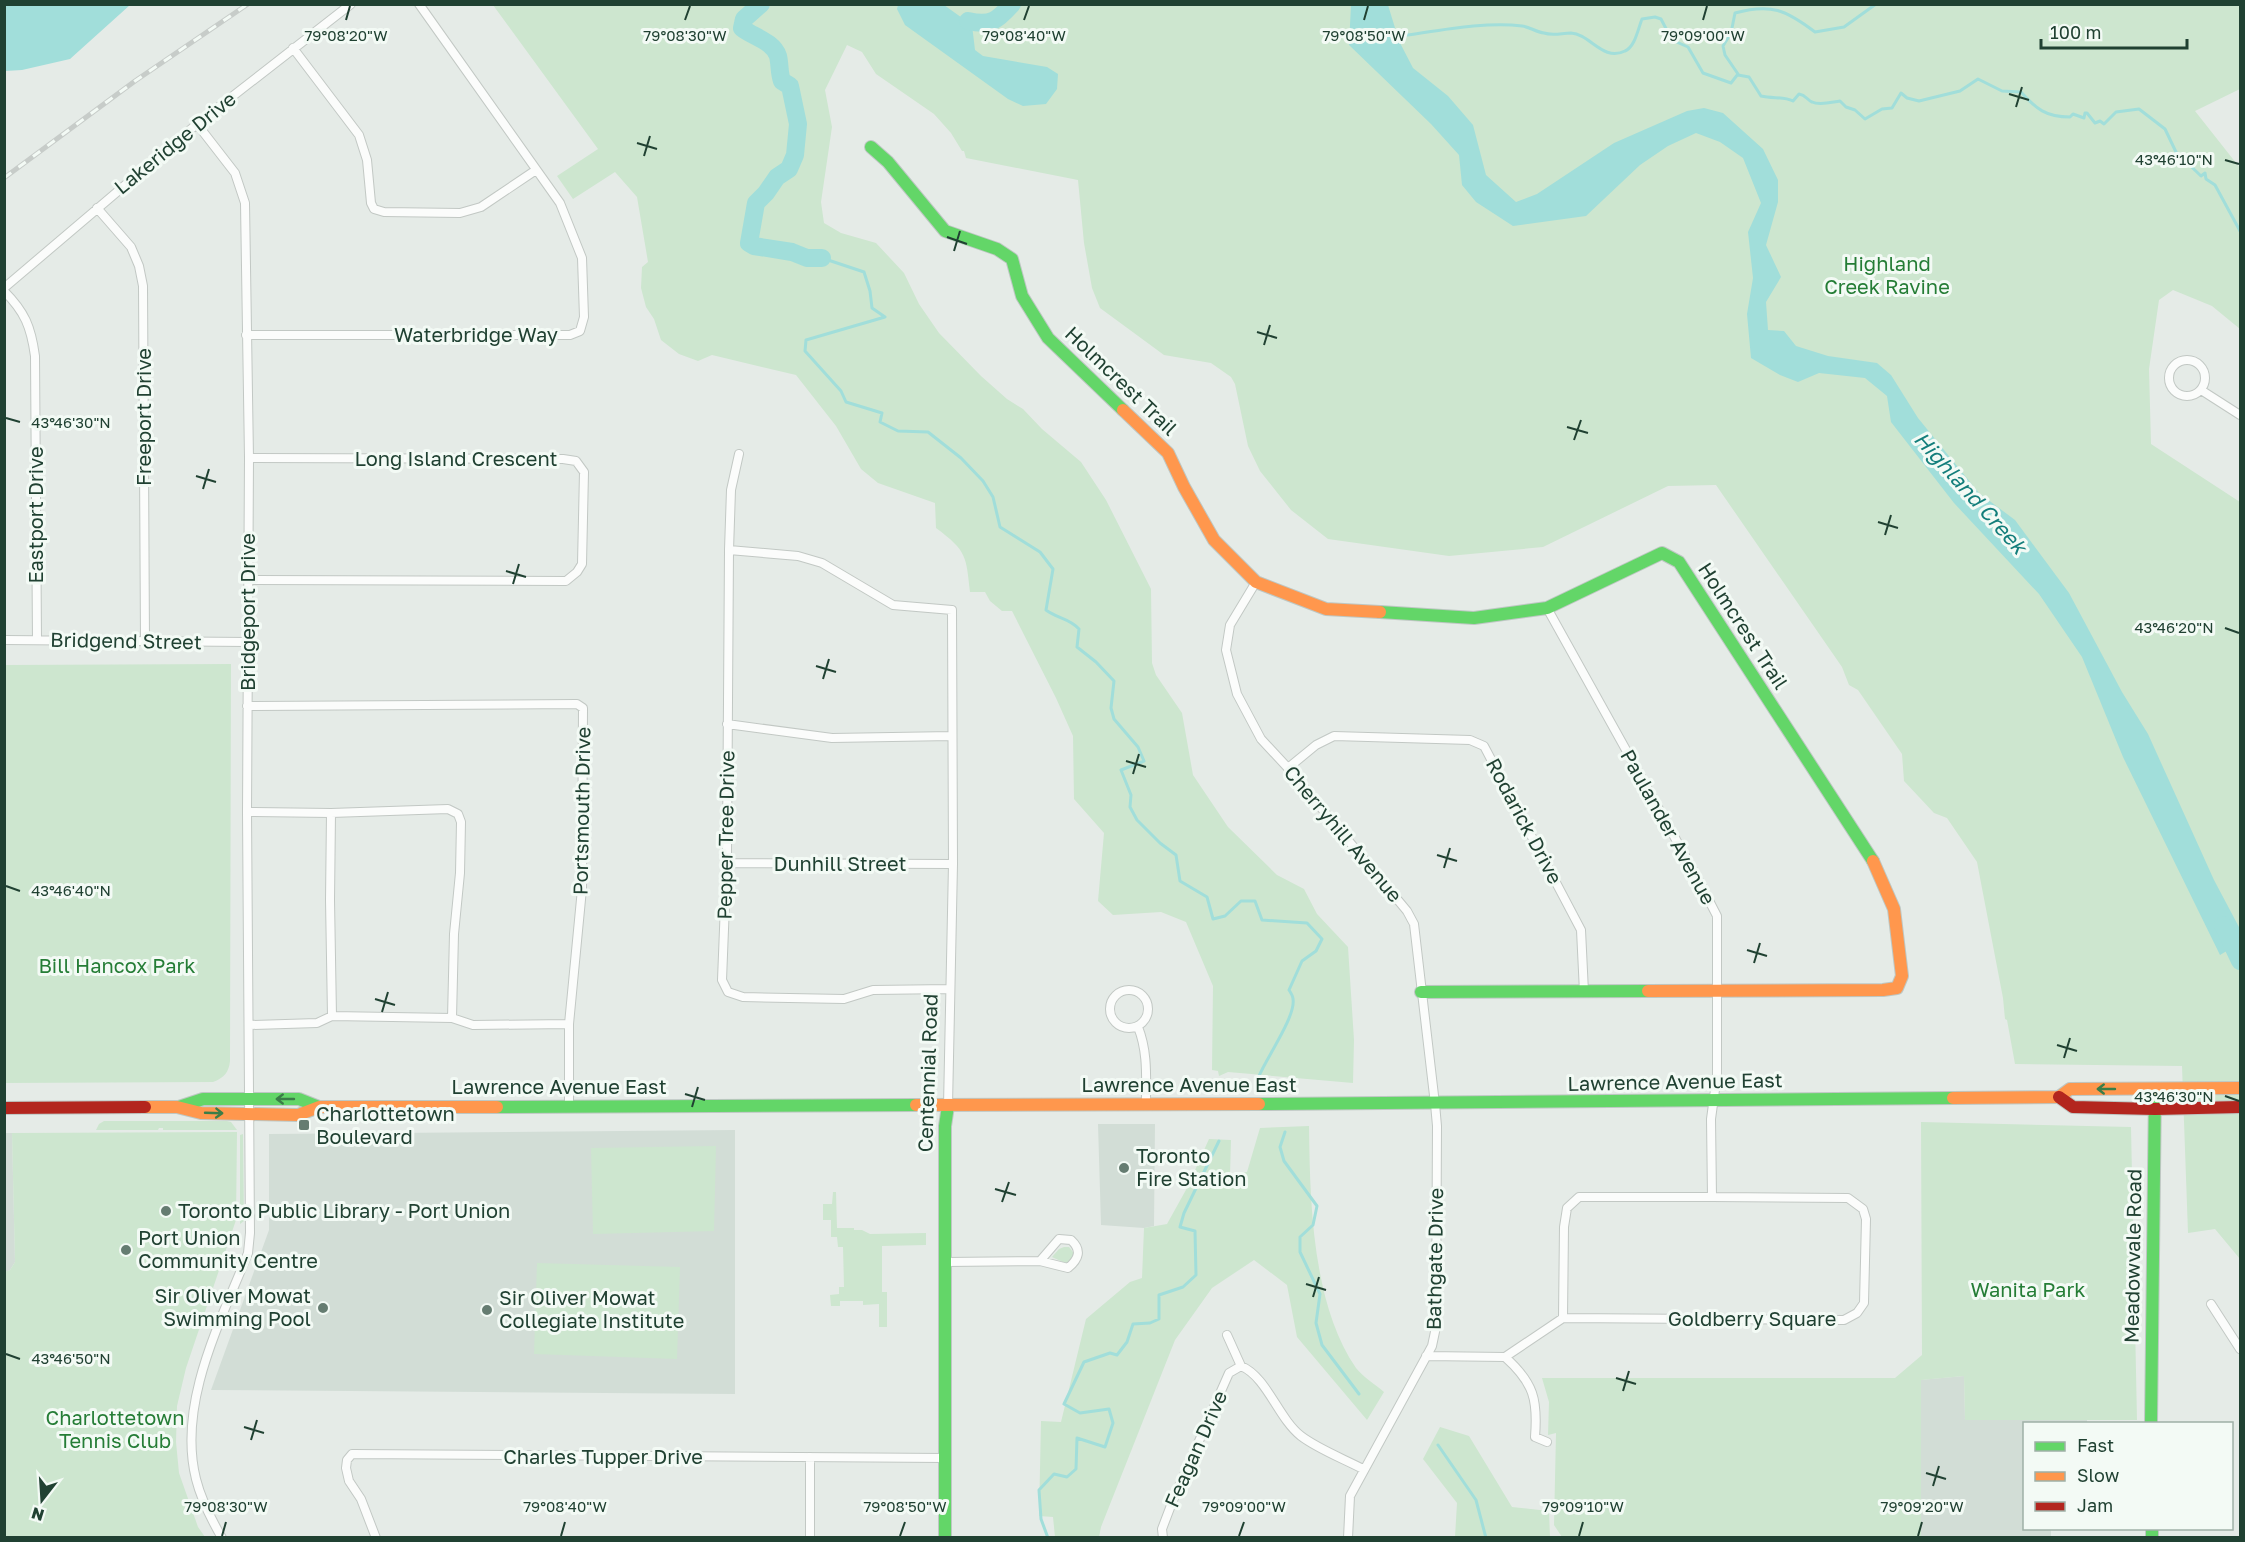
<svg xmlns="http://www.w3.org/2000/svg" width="2245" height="1542" font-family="'Golos Text',sans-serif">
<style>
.built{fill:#d2ddd6}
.green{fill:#cde6cf}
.water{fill:#a1deda}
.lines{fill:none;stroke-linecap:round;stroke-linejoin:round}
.stream{stroke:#a1deda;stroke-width:3}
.river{stroke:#a1deda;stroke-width:18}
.street-casing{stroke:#c2c8c4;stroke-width:10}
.fast-casing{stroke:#bec7c3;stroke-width:14}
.slow-casing{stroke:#bec7c3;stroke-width:14}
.jam-casing{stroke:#bec7c3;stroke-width:14}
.street{stroke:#fbfcfb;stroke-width:8}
.fast{stroke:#63d668;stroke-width:12}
.slow{stroke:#ff974d;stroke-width:12}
.jam{stroke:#b3261e;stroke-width:12}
.rail-casing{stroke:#c7ccc9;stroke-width:5}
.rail{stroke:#f3faf5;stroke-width:3;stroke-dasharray:9;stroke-linecap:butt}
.oneway{stroke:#3b7d48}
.ticks{fill:none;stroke:#204132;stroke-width:2}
.poi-dot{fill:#657c71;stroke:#f3faf5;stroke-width:2}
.labels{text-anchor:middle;stroke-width:6;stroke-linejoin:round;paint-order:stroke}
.street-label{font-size:20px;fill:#204132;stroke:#f3faf5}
.park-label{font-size:20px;fill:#257d36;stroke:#f3faf5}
.poi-label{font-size:20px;fill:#204132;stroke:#f3faf5;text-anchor:start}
.water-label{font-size:21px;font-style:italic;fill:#137e7b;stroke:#f3faf5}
.ticks-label{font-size:15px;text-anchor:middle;fill:#204132;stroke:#f3faf5;stroke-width:6;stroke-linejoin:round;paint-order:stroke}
</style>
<rect width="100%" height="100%" fill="#e5ebe7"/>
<path class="built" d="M1098,1124H1155L1154,1226L1144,1228L1101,1225Z
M735,1130V1394L211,1390L269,1230V1134Z
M4,1133H12L15,1262L10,1270L5,1272Z
M1964,1376L1965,1420H2087V1423L2024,1424V1528L2089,1529L2051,1530V1537H1921L1920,1380Z"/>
<path class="green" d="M493,5H2240V89L2195,111L2240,168V329L2212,306L2173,290L2159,300L2149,369L2151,444L2240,502V1259L2215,1229L2188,1233L2182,1066L2015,1064L2007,1020L2005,1019L2003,998L1977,862L1947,818L1934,813L1904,781L1902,754L1858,690L1849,685L1842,667L1716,485L1668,486L1543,547L1449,556L1328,539L1291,510L1260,471L1248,446L1235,384L1231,377L1211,363L1164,355L1100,308L1092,288L1084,243L1078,180L966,158L964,151H962L951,133L934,114L876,74L862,52L847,45L825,90L832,127L821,202L824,223L841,233L876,243L904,273L919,304L939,333L981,376L1007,399L1023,409L1042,429L1081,462L1106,500L1151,589L1152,663L1156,675L1182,713L1193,775L1228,827L1277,875L1304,889L1317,914L1348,947L1354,1040L1353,1083L1228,1072L1219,1076L1218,1071L1212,1070L1213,986L1186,922L1161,912L1113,915L1098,901L1104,833L1074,799L1073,736L1056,698L1012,611H1002L990,601L985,592H970C966,556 967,551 936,528L935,503L878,483L861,469L836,426L796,375L712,355L698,361L679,354L661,340L654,319L646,307L641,288L642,267L648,262L637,197L615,172L573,199L557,176L598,149Z
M231,664L230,1061C229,1072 224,1078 213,1082L5,1083V665Z
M104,1121H227L231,1122L237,1130H163V1128H159L158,1130H96L99,1124Z
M1921,1122L2131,1127L2137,1420H1965L1964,1376L1921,1380V1537H1562L1554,1525L1556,1433L1548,1435L1549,1402L1542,1378H1895L1922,1355Z
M1309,1126C1310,1202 1312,1304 1356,1368C1363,1377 1376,1385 1384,1392L1367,1420L1297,1337L1287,1285L1254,1260L1212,1288L1175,1340L1101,1527L1099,1537H1055L1053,1517L1039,1516L1041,1421L1061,1422L1086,1319L1130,1282L1142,1278L1144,1228L1167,1224L1187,1188L1209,1139L1231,1140L1230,1175L1247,1172L1260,1128Z
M237,1132L236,1220L186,1368L177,1406L176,1442L179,1473L198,1527L205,1537H5L4,1272L10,1270L15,1262L12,1133Z
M243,1134L244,1221L240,1224V1135Z
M716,1146L714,1231L593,1234L591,1148Z
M833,1192H836L837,1228H854V1230H862L870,1234L926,1233V1245L882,1246V1292H887V1327H879V1304L863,1305V1301H840V1306H831L830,1295L839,1294V1287H844L843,1247H838L837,1237H831V1220H823V1204H832Z
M1064,1247H1069L1073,1252V1258L1069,1262L1065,1263L1052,1257L1059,1249Z
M537,1263L680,1267L677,1359L534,1354Z
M1440,1427L1469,1436L1512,1507L1549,1511L1550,1537H1455L1457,1503L1423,1459Z"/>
<path class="water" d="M5,4H130V5L70,59L22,70L5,71Z
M898,5H944L972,25L975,50L983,56L1047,67L1058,74L1057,89L1046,104L1023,106L1008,99L905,25L897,9Z
M1351,5H1388L1399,41L1413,68L1448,96L1473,125L1486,175L1516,202L1537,194L1614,143L1687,111L1704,108L1723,113L1763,149L1778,180V202L1766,245L1781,277L1766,302L1768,330L1784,331L1796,346L1828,356L1877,363L1891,375L1918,418L1979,493L2015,520L2069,593L2122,692L2148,734L2214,880L2240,929V943L2220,955L2123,757L2082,657L2039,594L1954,503L1891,422L1887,396L1865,378L1819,373L1798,382L1780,375L1751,358L1747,314L1753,278L1748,232L1761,203L1743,158L1720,142L1696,133L1668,146L1640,165L1586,216L1513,226L1476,202L1462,185L1459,155L1431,124L1349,45Z"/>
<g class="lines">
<path class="stream" d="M1394,37C1433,32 1483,21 1522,26C1530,27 1536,32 1544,33C1553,36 1562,33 1571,33C1590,34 1603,62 1625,51C1635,47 1638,29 1642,19L1655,17L1661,19L1672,40L1688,47L1703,73L1731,83L1738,74L1725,55L1723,46L1731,33L1735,13C1771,3 1786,10 1815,32L1844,27L1876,4
M1738,75L1749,77L1761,96C1773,99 1783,96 1793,101L1799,94C1806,95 1807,100 1812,102C1820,106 1832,102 1840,101L1846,107L1855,110L1865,119L1882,109L1892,108L1901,93L1907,98L1919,101L1960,91L1978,79L2002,91L2021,92C2036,109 2046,117 2070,117L2073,114L2084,118L2085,113H2087L2095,123L2100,121L2104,124L2116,112L2139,109L2165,129L2176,152L2201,176L2205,173L2206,179L2215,185L2240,231
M822,258L864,272L870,291L872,308L885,317L806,340L805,351L841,391L846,402L882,413L880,422L898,431L928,432L961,458L983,481L993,497L1000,527L1040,552L1053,569L1046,610C1058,619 1069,618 1079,629L1077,647L1096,662L1114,681L1111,708L1114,719L1138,747L1144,761L1121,770L1131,795L1130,807L1137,820L1160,843L1176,855L1180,881L1207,897L1213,919L1225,916L1241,901H1255L1262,920L1307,923L1322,939L1316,951L1302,961L1289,990C1291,993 1293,996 1293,999C1296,1016 1267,1057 1259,1076
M1285,1132L1280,1147L1284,1161L1317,1206L1313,1225L1300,1237V1252L1320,1294L1316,1323L1322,1345L1359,1394
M1438,1445L1476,1500L1486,1538
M1048,1538L1041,1519L1039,1490L1054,1474L1067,1477L1076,1469L1077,1438L1105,1447L1113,1423L1109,1409L1080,1413L1064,1404L1084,1362L1110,1353L1117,1355L1127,1342L1133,1324L1150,1323L1159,1319V1295L1183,1287L1196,1275L1195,1231L1180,1227L1184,1213L1219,1141"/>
<path class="river" d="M761,4L744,19L742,28C753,37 773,41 778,56C780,64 779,73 782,81L790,86L798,124L795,155L789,169L777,177L766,193L756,203L749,243L754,246L792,252L807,258H822
M968,21C991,26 997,21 1012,4
M2223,925L2240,961"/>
<g class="street-casing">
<path id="street" d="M293,48L359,135L367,160L371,203L374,209L384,212L460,213L481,207L536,170
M197,124L235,173L245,203L249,458L247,812L250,1233L248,1253C221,1321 177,1403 196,1479C201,1499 211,1519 222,1538
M97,208L131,247L139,266L143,286L145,641
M4,288L197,124L351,4
M4,291C25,312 31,327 35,356L37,640
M246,335H570L580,331L584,317L582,258L560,203L419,4
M2169 378a18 18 0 1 1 36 0a18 18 0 1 1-36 0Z
M2201,390L2240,415
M739,454L731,490L729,550L727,853L722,980L728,992L743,997L844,999L873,990L950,989
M729,550L798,556L822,563L893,605L952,610L953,864L948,1106
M249,580L566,581L577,572L582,564L584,472L576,461L563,459L249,458
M1256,582L1230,625L1226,650L1237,694L1261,739L1288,768L1407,911L1414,924L1435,1104L1437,1126L1436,1327L1432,1346L1350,1496L1348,1538
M1547,608L1699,881L1717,916V1075L1711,1119L1712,1197H1579L1567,1208L1564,1227L1563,1318
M4,640L248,642
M247,706L577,704L583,708L582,889L569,1024V1106
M727,724L832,738L952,736
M1288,768L1316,745L1334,736L1470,740L1484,746L1581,930L1584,992
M247,812L331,813L448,809L458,814L461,822L460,873L454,934L452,1018L332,1016L330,900L331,813
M727,863L953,864
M1110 1009a19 19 0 1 1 38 0a19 19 0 1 1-38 0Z
M452,1018L473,1025L569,1024
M250,1025L317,1023L332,1016
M1138,1027C1148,1052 1146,1077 1146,1104
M946,1262L1040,1261L1068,1268C1079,1259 1082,1250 1071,1240L1059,1239L1040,1261
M2211,1304L2240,1349
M1227,1335L1241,1366
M1426,1356L1505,1357L1563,1318L1844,1320L1857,1313L1864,1303L1866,1219L1863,1209L1848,1198L1712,1197
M1505,1357C1534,1383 1538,1400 1535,1437L1547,1442
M376,1538L361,1499L349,1481L346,1468L347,1460L352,1454L945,1458
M810,1538V1457
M1163,1538L1162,1529L1173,1500L1229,1373L1241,1366C1267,1377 1278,1418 1301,1436C1318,1449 1344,1459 1363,1469"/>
</g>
<g class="fast-casing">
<path id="fast" d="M871,147L888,162L945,231L997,249L1012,259L1022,296L1048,338L1123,410
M1380,612L1474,618L1547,608L1662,553L1679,562L1873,861
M1421,992L1648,991
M1259,1104L1953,1098
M179,1107L203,1099H299L319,1107
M497,1107L916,1105
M2151,1424L2155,1089
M2152,1528V1538
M945,1538V1126L948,1106"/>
</g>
<g class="slow-casing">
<path id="slow" d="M1123,410L1168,453L1184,487L1214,540L1256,582L1326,609L1380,612
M1648,991L1883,990L1897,988L1902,976L1894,909L1873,861
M1953,1098L2059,1097L2070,1089L2240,1088
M916,1105L1259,1104
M145,1107H177L201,1113L298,1115L319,1107H497"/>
</g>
<g class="jam-casing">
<path id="jam" d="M2059,1097L2073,1107L2155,1109L2240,1107
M4,1108L145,1107"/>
</g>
<use href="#street" class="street"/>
<use href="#fast" class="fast"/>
<use href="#slow" class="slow"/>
<use href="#jam" class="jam"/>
<g class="rail-casing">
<path id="rail" d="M4,178L135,81L248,4"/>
</g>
<use href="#rail" class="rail"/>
</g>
<defs><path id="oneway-shaft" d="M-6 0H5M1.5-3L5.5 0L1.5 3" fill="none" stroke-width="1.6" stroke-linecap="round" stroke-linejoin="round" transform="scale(1.5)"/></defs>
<g class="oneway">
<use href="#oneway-shaft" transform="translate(2106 1089) rotate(180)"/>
<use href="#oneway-shaft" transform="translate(285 1099) rotate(180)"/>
<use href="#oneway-shaft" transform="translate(214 1113) rotate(2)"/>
</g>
<path class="ticks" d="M346,20L350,6M685,20L690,6M1024,20L1029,6M1364,20L1368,6M1703,20L1707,6M2009,94L2029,100M2016,107L2022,87M637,143L657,149M644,156L650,136M2225,160L2239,164M947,237L967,244M954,251L960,231M1257,332L1277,338M1264,345L1270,325M6,418L20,422M1567,427L1588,433M1574,440L1581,420M196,476L216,482M203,489L209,469M1878,522L1898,528M1885,535L1891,515M506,571L526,577M513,584L519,564M2225,628L2239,633M816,666L836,672M823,679L829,659M1126,761L1146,767M1133,774L1139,754M1437,855L1457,861M1444,868L1450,848M6,886L20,891M1747,950L1767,956M1754,963L1760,943M375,999L395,1005M382,1012L388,992M2057,1045L2077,1051M2064,1058L2070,1038M685,1094L705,1100M2225,1096L2239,1101M692,1107L698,1087M995,1189L1016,1195M1002,1202L1009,1182M1306,1284L1326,1290M1313,1297L1319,1277M6,1354L20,1359M1616,1378L1636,1384M1623,1391L1629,1371M244,1427L264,1433M251,1440L257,1420M1926,1473L1946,1479M1933,1486L1939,1466M222,1536L226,1522M561,1536L565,1522M900,1536L905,1522M1239,1536L1244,1522M1579,1536L1583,1522M1918,1536L1922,1522"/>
<g class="poi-dot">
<rect x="298" y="1119" width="12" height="12" rx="3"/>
<circle cx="1124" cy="1168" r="6"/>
<circle cx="166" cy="1211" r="6"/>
<circle cx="126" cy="1250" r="6"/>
<circle cx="323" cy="1308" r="6"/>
<circle cx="487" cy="1310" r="6"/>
</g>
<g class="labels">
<g class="street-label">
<text transform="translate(175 143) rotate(-39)" y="7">Lakeridge Drive</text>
<text x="476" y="342">Waterbridge Way</text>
<text transform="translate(1121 381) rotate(44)" y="7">Holmcrest Trail</text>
<text transform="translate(144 417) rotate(-90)" y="7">Freeport Drive</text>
<text x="456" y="466">Long Island Crescent</text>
<text transform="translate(36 515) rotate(-90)" y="7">Eastport Drive</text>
<text transform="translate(248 612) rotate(-90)" y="7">Bridgeport Drive</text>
<text transform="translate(1743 626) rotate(57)" y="7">Holmcrest Trail</text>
<text transform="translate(126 641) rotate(1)" y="7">Bridgend Street</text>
<text transform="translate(582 811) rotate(-89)" y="7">Portsmouth Drive</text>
<text transform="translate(1524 821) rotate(62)" y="7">Rodarick Drive</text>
<text transform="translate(1668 827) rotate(61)" y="7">Paulander Avenue</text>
<text transform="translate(1343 834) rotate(50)" y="7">Cherryhill Avenue</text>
<text transform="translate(726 835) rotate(-89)" y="7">Pepper Tree Drive</text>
<text x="840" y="871">Dunhill Street</text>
<text transform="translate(928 1073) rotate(-88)" y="7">Centennial Road</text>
<text transform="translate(1675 1082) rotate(-1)" y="7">Lawrence Avenue East</text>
<text x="1189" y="1092">Lawrence Avenue East</text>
<text x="559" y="1094">Lawrence Avenue East</text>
<text transform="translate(2133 1256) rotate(-89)" y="7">Meadowvale Road</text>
<text transform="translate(1435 1259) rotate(-89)" y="7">Bathgate Drive</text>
<text x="1752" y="1326">Goldberry Square</text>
<text transform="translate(1196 1449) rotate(-66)" y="7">Feagan Drive</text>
<text x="603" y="1464">Charles Tupper Drive</text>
</g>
<g class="park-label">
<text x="1887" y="271">Highland<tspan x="1887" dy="23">Creek Ravine</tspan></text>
<text x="117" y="973">Bill Hancox Park</text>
<text x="2028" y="1297">Wanita Park</text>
<text x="115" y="1425">Charlottetown<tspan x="115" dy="23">Tennis Club</tspan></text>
</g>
<g class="poi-label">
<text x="316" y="1121">Charlottetown<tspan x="316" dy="23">Boulevard</tspan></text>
<text x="1136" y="1163">Toronto<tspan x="1136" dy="23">Fire Station</tspan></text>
<text x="178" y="1218">Toronto Public Library - Port Union</text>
<text x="138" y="1245">Port Union<tspan x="138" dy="23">Community Centre</tspan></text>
<text x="311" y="1303" text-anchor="end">Sir Oliver Mowat<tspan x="311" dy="23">Swimming Pool</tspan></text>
<text x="499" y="1305">Sir Oliver Mowat<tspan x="499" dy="23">Collegiate Institute</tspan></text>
</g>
<g class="water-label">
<text transform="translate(1970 493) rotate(48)" y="7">Highland Creek</text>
</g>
</g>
<g class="ticks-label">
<text x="346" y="41">79°08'20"W</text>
<text x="685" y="41">79°08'30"W</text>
<text x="1024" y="41">79°08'40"W</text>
<text x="1364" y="41">79°08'50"W</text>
<text x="1703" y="41">79°09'00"W</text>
<text x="2174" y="165">43°46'10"N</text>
<text x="71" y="428">43°46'30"N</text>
<text x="2174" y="633">43°46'20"N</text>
<text x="71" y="896">43°46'40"N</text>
<text x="2174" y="1102">43°46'30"N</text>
<text x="71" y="1364">43°46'50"N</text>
<text x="226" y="1512">79°08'30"W</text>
<text x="565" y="1512">79°08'40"W</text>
<text x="905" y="1512">79°08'50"W</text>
<text x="1244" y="1512">79°09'00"W</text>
<text x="1583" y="1512">79°09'10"W</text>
<text x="1922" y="1512">79°09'20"W</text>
</g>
<rect width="2245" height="1542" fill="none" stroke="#204132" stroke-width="12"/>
<rect x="2023" y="1422" width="210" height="108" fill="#f3faf5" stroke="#9fb0a7" stroke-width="1.5"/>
<rect x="2035" y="1442" width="30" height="9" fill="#63d668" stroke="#9fb0a7" stroke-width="1.5"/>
<text x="2077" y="1452" font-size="18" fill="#204132">Fast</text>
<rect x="2035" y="1472" width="30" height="9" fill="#ff974d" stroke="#9fb0a7" stroke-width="1.5"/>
<text x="2077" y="1482" font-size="18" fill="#204132">Slow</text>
<rect x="2035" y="1502" width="30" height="9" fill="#b3261e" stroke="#9fb0a7" stroke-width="1.5"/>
<text x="2077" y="1512" font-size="18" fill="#204132">Jam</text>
<g transform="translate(42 1500) rotate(197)" stroke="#f3faf5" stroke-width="4.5" paint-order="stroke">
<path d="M0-4.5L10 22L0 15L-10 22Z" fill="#204132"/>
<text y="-9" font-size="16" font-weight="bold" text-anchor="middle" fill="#204132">N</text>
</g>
<path d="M2041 39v9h146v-9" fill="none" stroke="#204132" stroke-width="3"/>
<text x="2050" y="39" font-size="18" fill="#204132" stroke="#f3faf5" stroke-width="4.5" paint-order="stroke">100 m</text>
</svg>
